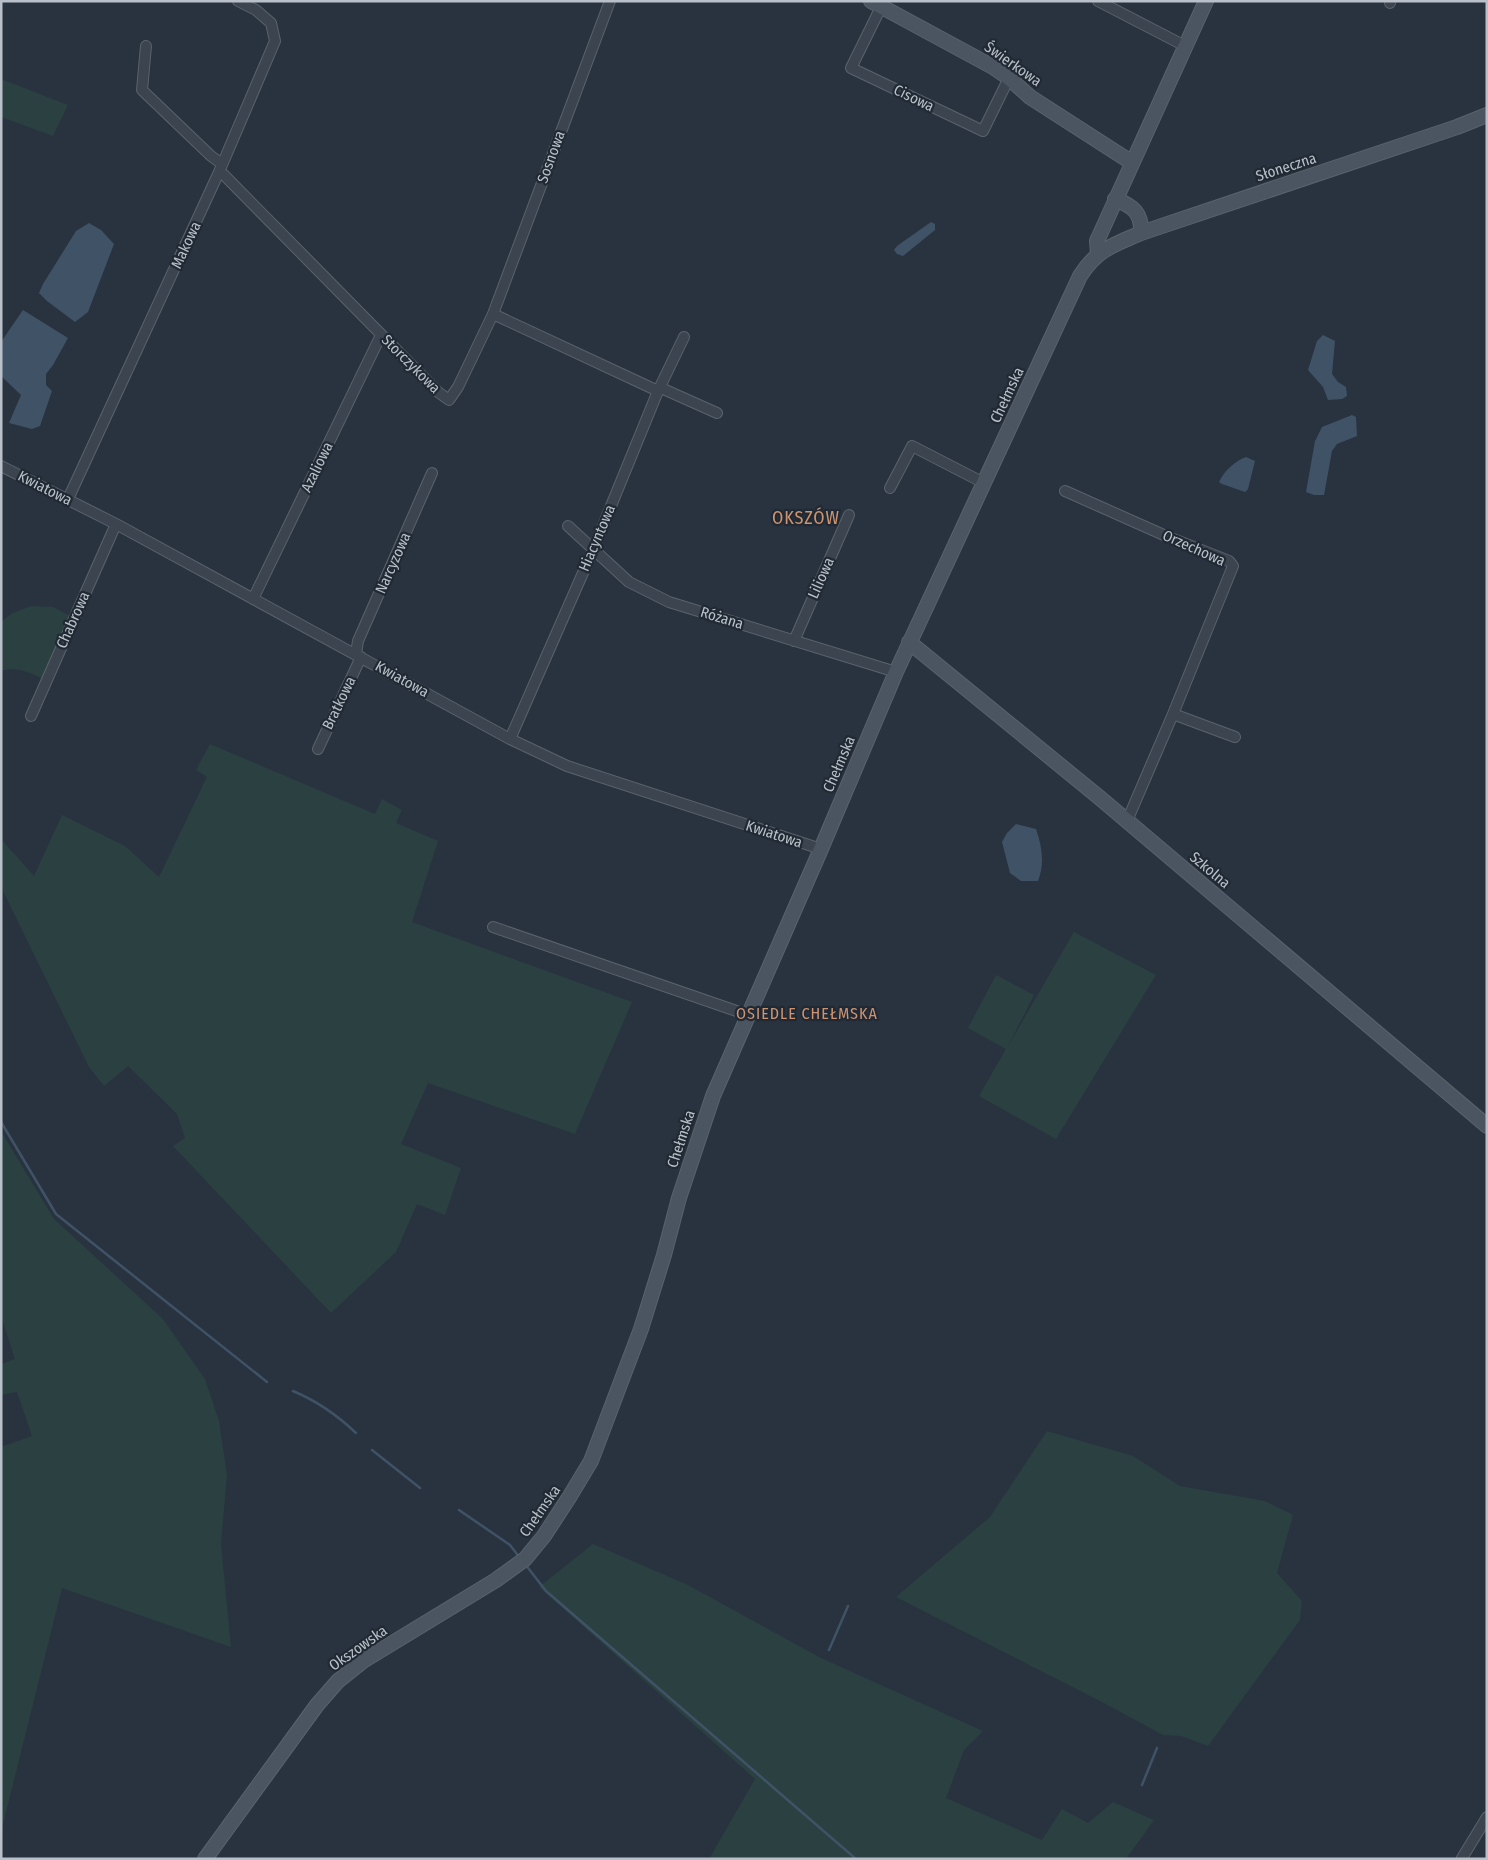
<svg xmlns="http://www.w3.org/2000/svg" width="1488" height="1860" font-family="'Fira Sans Condensed',sans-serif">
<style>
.green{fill:#2b4041}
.water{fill:#405266}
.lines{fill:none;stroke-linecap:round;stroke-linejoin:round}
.stream{stroke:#405266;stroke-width:2.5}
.street-casing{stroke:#5a636c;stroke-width:12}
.secondary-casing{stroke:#5a636c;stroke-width:16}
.street{stroke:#3c454f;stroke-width:10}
.secondary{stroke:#4b5461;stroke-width:14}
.labels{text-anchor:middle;stroke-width:4.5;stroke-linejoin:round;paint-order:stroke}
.street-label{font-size:15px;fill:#b9c0c9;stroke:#212a34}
.neighbourhood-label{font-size:16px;letter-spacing:1px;fill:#cc9471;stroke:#212a34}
.quarter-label{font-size:18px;letter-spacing:1px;fill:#cc9471;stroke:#212a34}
</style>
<rect width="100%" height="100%" fill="#28333f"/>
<path class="green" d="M1,79L68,105L53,136L1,117Z
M31,606L53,607L70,616L43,679C29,672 16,666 1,671V622L11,614Z
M210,744L375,814L382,799L402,810L396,823L438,841L412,922L632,1002L575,1134L428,1083L401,1144L461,1168L445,1215L417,1204L396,1252L331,1313L173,1146L185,1138L177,1114L128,1066L104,1086L89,1067L1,887V839L34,876L62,815L125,846L159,877L207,777L196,770Z
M1074,932L1156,975L1056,1139L979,1096L1006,1049L968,1028L996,975L1034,995L1008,1046Z
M1,1131L54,1219L163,1319L205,1379L219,1421L227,1475L221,1544L231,1647L62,1588L1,1832V1447L32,1436L17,1392L1,1395V1364L15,1359L1,1316Z
M1047,1431L1133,1456L1180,1486L1265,1501L1293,1515L1277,1573L1302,1601L1300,1620L1208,1746L1181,1736L1163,1735L1102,1702L896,1597L990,1517Z
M593,1544L686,1584L821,1658L983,1731L964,1750L946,1798L1042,1840L1062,1809L1088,1823L1113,1802L1154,1820L1126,1859H709L755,1779L539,1587Z"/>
<path class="water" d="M931,222L935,224V230L903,256L897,254L894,250L897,246Z
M89,223L101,230L114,244L88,312L75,322L47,301L39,293L43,284L76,231Z
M23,310L68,338L53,365L46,374V385L52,391L40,426L32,429L9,423L21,395L1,376V342Z
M1323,335L1335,341L1332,374L1338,382L1346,387L1347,396L1342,399L1328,400L1323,387L1308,370L1317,341Z
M1352,415L1356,417L1357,436L1337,444L1332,451L1324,495H1314L1306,492L1315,441L1322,427Z
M1246,457L1255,461L1248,489L1245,492L1222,484L1219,482C1224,471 1235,461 1246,457Z
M1016,824L1036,829C1042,847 1045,863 1038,881H1021L1010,873L1002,842L1007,833Z"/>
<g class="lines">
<path class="stream" d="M1,1122L56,1214L267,1382
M293,1391C317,1401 337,1415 356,1433
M372,1450L420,1488
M459,1510L510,1545L520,1558
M525,1564L546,1591L856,1859
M829,1650L848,1606
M1142,1785L1157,1748"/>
<g class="street-casing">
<path id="street" d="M1098,1L1185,46
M1390,3V1
M881,7L851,68L983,131L1009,78
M146,46L142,90L211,156L222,164
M219,172L224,175L438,392L449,400L458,387L493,314L610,1
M493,314L658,391
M661,388L717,413
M1,466L116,524L510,739L567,766L821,849
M890,488L912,446L984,483
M1065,491L1166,536L1229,561L1233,566L1173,714L1127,821
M68,499L219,172L275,41L271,23L256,10L238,1
M568,526L629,582L669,602L896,672
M253,599L381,335
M794,641L849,515
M356,654L358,641L432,473
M1173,714L1235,737
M31,716L116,524
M510,739L593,550L658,391L684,337
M318,749L361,657
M493,927L748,1015
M1462,1858L1487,1817"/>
</g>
<g class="secondary-casing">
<path id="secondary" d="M871,1L993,67L1009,78L1030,97L1131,162
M1115,199C1133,206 1142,213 1141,233
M1098,254L1097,241L1206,1
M909,642L1100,798L1487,1126
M205,1859L317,1705L338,1681L363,1661L496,1580L525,1559L544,1536L570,1496L591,1461L641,1329L664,1255L679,1198L713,1096L821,849L896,672L1080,276C1097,249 1114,245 1141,233L1457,127L1487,115"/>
</g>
<use href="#street" class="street"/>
<use href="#secondary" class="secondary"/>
</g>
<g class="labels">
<g class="street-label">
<text transform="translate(1013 64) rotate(35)" y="5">Świerkowa</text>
<text transform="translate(914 98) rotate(26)" y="5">Cisowa</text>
<text transform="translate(551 157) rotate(-70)" y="5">Sosnowa</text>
<text transform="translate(1286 167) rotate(-18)" y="5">Słoneczna</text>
<text transform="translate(186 245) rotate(-65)" y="5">Makowa</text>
<text transform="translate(411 364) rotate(45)" y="5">Storczykowa</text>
<text transform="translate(1007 395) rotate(-65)" y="5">Chełmska</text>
<text transform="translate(317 467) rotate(-64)" y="5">Azaliowa</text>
<text transform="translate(45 488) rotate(27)" y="5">Kwiatowa</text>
<text transform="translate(597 538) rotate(-67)" y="5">Hiacyntowa</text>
<text transform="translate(1194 548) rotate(24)" y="5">Orzechowa</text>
<text transform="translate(393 563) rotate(-66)" y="5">Narcyzowa</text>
<text transform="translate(821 578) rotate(-66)" y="5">Liliowa</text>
<text transform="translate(722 618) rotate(17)" y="5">Różana</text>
<text transform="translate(73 620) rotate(-66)" y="5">Chabrowa</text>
<text transform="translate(402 679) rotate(29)" y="5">Kwiatowa</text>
<text transform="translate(339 703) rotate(-64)" y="5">Bratkowa</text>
<text transform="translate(839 764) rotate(-67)" y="5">Chełmska</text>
<text transform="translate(774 834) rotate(18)" y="5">Kwiatowa</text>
<text transform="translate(1210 870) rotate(40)" y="5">Szkolna</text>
<text transform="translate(681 1139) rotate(-72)" y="5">Chełmska</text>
<text transform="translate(540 1511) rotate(-55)" y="5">Chełmska</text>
<text transform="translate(358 1648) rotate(-35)" y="5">Okszowska</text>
</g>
<g class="neighbourhood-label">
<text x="807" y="1019">OSIEDLE CHEŁMSKA</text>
</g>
<g class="quarter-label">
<text x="806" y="524">OKSZÓW</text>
</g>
</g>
<rect width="1488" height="1860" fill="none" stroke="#b9c0c9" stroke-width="5"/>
</svg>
